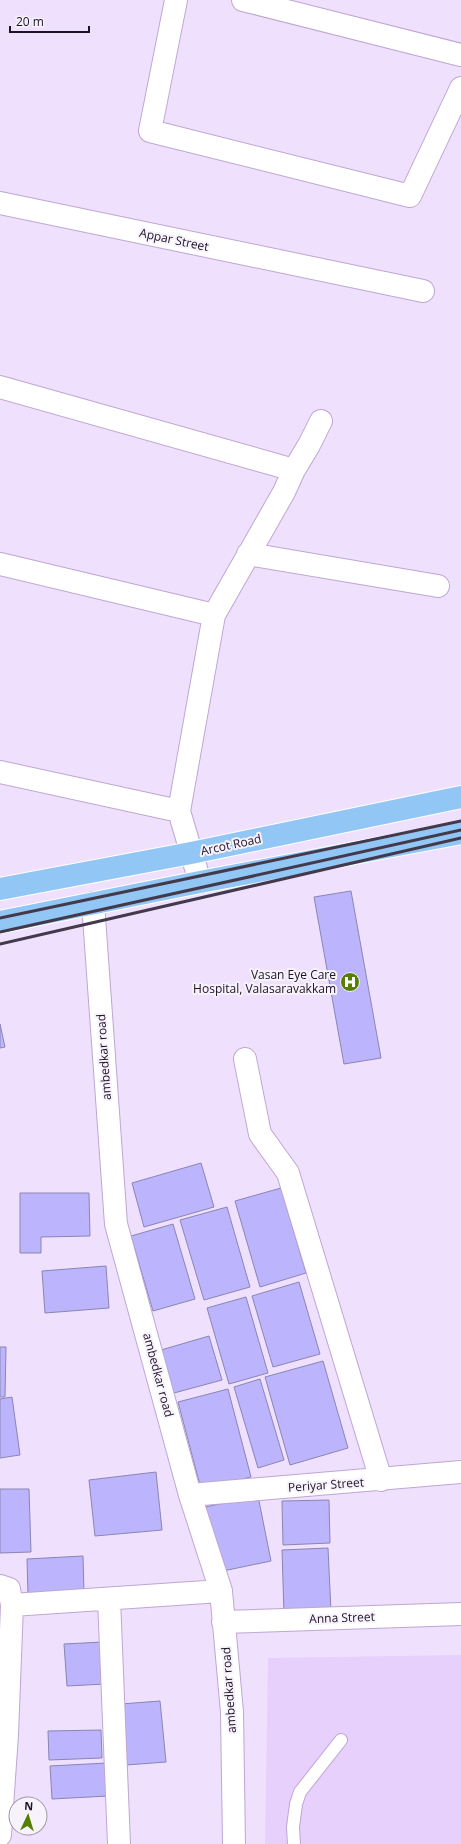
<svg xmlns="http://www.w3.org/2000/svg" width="461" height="1844" font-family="'Open Sans',sans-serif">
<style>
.built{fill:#e7d0fb}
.building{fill:#bcb4fd;stroke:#8a85b3}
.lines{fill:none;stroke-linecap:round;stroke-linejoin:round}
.lane-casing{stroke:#bea6d3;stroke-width:14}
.street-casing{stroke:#bea6d3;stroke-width:24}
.primary-casing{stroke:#fff;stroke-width:24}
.lane{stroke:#fff;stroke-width:12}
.street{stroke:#fff;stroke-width:22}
.primary{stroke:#92c6f5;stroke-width:22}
.rail{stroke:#43394b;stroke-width:3}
.labels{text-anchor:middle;stroke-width:4;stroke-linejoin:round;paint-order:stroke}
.street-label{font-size:12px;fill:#1c1323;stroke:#f7f2fc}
.poi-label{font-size:12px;fill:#1c1323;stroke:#f7f2fc;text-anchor:end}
</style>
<rect width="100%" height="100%" fill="#efe1fd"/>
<path class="built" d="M461,1655V1844H265L268,1658Z"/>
<path class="building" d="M351,891L381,1058L344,1064L314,897Z
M0,1024L5,1047L0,1048Z
M201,1163L214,1207L144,1227L132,1183Z
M281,1188L306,1273L260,1287L235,1201Z
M20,1193H89L90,1236L41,1237V1253H20Z
M227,1207L250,1287L204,1300L180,1220Z
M173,1224L195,1299L153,1311L131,1236Z
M106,1266L109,1308L45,1313L42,1271Z
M299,1282L320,1354L273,1367L252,1296Z
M246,1297L268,1373L229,1384L207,1308Z
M209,1336L222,1380L174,1393L161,1350Z
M0,1347H6L5,1397H0Z
M323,1361L348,1448L290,1465L265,1377Z
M260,1379L284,1460L258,1468L234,1387Z
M228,1389L251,1477L201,1489L178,1402Z
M12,1397L20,1455L0,1458V1399Z
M156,1472L162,1530L95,1536L89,1480Z
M0,1489H29L31,1552L0,1553Z
M258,1496L271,1561L218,1572L205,1507Z
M329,1500L330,1543L283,1545L282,1501Z
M328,1548L331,1612L284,1614L282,1550Z
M83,1556L84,1593L28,1595L27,1559Z
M103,1642L105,1684L67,1686L64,1644Z
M160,1701L166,1762L126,1765L121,1704Z
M101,1730L102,1758L49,1760L48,1731Z
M107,1763L108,1796L52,1799L50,1766Z"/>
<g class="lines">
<g class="lane-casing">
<path id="lane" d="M294,1844L293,1827L296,1804L300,1792L341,1740"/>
</g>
<g class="street-casing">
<path id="street" d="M176,0L150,131L410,196L461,88
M243,0L461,55
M0,203L423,291
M0,387L294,470
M248,554L438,586
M0,564L214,615
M0,772L179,811L200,882
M179,811L214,615L284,492L294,470L309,445L321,421
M93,903L116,1224L190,1495L221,1591L232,1712L234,1844
M245,1059L260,1134L288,1173L381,1480
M190,1495L461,1472
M0,1586L9,1589L12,1605L7,1735L0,1835
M109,1599L119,1844
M12,1605L221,1591
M223,1622L461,1614"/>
</g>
<g class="primary-casing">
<path id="primary" d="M0,889L191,853L461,797
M0,922L200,882L461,833"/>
</g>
<use href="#lane" class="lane"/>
<use href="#street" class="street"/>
<use href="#primary" class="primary"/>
<path class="rail" d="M0,918L461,821
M0,932L461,830
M0,944L461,838"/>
</g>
<defs>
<g id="hospital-disc" transform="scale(1)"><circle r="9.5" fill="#557f00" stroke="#f7f2fc"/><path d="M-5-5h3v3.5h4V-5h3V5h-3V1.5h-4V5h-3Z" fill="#fff"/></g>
</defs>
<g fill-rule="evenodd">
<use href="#hospital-disc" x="350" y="982"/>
</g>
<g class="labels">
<g class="street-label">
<text transform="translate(174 240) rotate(12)" y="4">Appar Street</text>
<text transform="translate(231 845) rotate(-12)" y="4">Arcot Road</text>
<text transform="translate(104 1057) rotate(-94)" y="4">ambedkar road</text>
<text transform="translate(158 1375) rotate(75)" y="4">ambedkar road</text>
<text transform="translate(326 1485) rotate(-4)" y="4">Periyar Street</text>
<text transform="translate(342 1618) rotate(-2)" y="4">Anna Street</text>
<text transform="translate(229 1690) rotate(-94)" y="4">ambedkar road</text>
</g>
<g class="poi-label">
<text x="336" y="979">Vasan Eye Care<tspan x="336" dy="14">Hospital, Valasaravakkam</tspan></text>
</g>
</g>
<g transform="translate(28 1816) rotate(4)"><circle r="19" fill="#f7f2fc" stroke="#9f99a5"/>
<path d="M0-3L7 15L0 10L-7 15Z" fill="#557f00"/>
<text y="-6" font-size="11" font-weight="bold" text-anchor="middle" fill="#1c1323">N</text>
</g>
<path d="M10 26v6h79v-6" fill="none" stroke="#1c1323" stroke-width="2"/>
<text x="16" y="26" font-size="12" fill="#1c1323" stroke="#f7f2fc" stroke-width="3" paint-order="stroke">20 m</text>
</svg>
